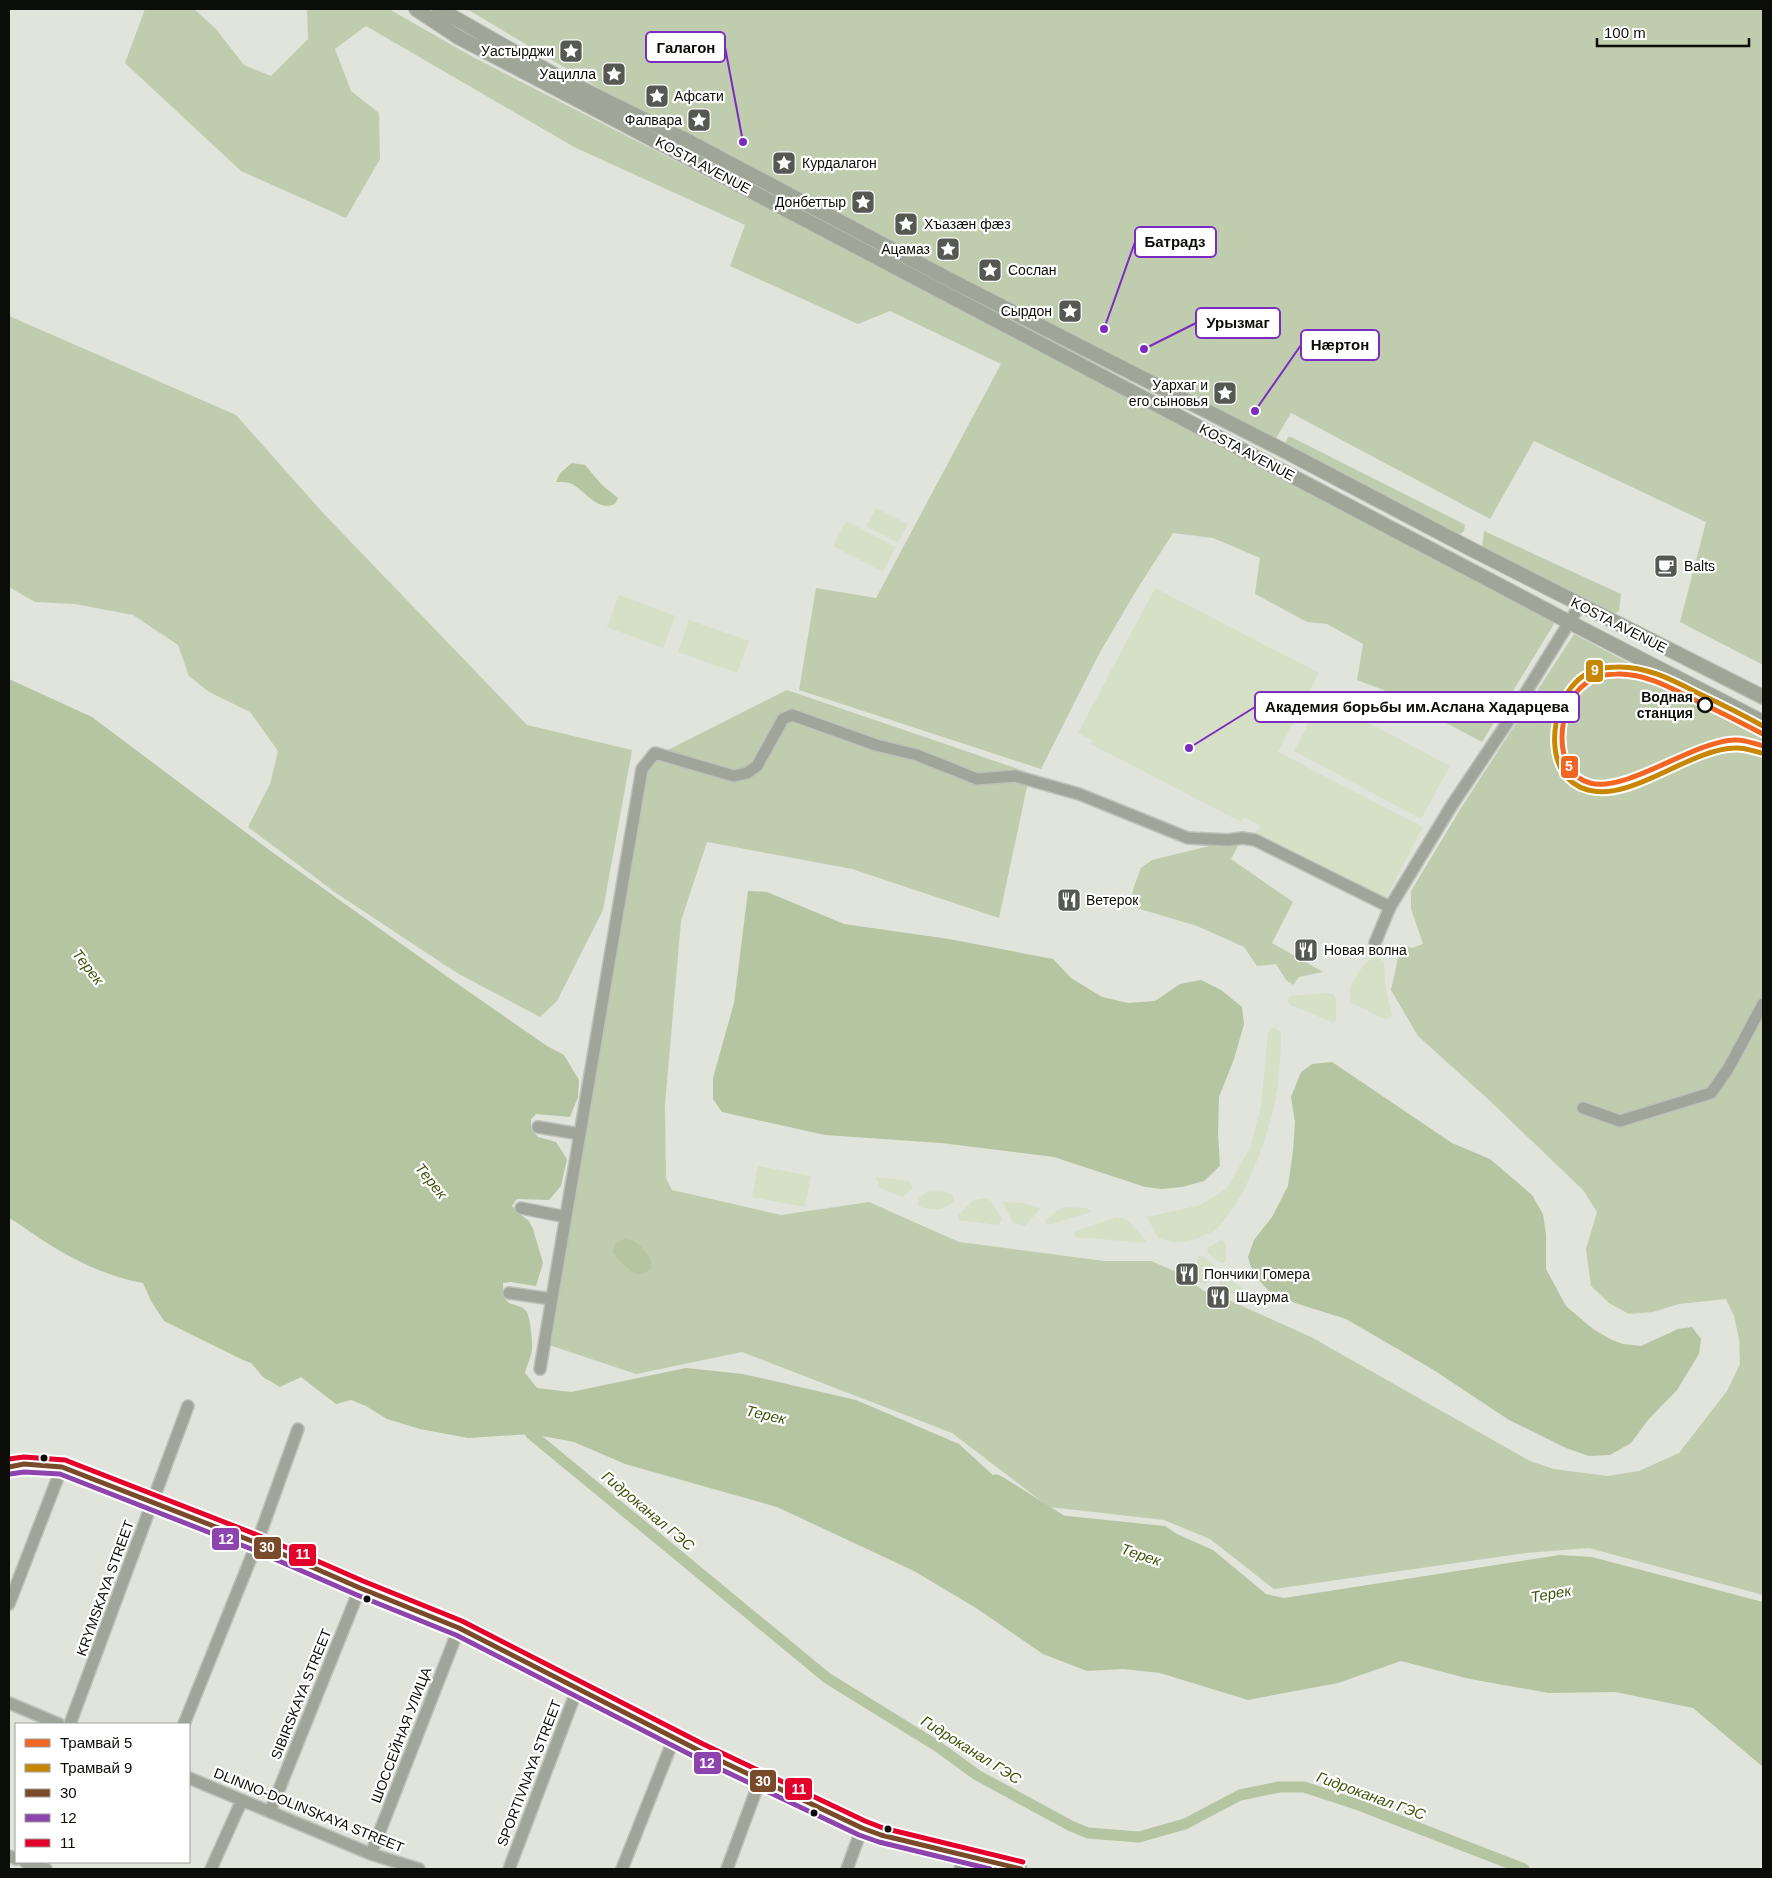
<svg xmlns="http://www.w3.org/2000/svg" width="1772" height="1878" font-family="Helvetica,sans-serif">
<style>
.green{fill:#d5e0c7}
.forest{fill:#c0ccae}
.water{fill:#b6c5a1}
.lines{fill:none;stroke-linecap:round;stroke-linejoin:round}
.canal{stroke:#b6c5a1;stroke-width:11}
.river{stroke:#b6c5a1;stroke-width:19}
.minor-casing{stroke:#bec1ba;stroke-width:14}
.major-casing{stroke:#bec1ba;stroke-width:16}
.minor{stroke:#9fa598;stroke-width:11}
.major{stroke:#a0a697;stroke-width:14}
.bus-1-casing{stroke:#fff;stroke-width:9}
.bus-2-casing{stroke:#fff;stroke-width:9}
.bus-3-casing{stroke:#fff;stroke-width:9}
.bus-1{stroke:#7a4b2a;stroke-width:5}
.bus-2{stroke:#8e44ad;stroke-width:5}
.bus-3{stroke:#e4002b;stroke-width:5}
.tram-1-casing{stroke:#fff;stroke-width:9}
.tram-2-casing{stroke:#fff;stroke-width:9}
.tram-1{stroke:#f26522;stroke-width:5}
.tram-2{stroke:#c88702;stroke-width:5}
.stop-dot{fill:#fff;stroke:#0b0d08;stroke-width:2.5}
.bus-dot{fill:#0b0d08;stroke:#fff;stroke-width:2}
.labels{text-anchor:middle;stroke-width:4.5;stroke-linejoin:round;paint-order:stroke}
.poi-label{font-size:14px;fill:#0b0d08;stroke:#fff;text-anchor:start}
.street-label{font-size:14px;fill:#0b0d08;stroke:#fff}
.stop-label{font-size:14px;font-weight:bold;fill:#0b0d08;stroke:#fff;text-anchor:end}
.water-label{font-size:15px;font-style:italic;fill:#3e540a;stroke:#fff}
.leader{fill:none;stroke:#7b2cbf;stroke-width:2}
.callout-dot{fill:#7b2cbf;stroke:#fff;stroke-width:2}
.callout{fill:#fff;stroke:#7b2cbf;stroke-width:2}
.callout-label{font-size:15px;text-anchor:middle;font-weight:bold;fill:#0b0d08}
.line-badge{stroke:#fff;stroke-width:2}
.badge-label{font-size:14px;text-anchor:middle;font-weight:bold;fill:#fff}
</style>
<rect width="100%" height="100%" fill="#e0e4db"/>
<path class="green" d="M876,508L908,524L898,543L866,526Z
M846,521L896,547L883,572L833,546Z
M1155,588L1319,673L1278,752L1423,827L1385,900L1256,833L1260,826L1244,817L1241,822L1091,744L1093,741L1078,733Z
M619,595L675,616L663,648L607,627Z
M689,620L749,641L737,673L678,652Z
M1322,698L1450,766L1421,819L1294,751Z
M1374,957L1379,958L1384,962L1385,985L1392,1014L1391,1018L1384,1019L1351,1002C1351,998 1349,993 1350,990C1351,981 1366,960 1374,957Z
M1329,993L1334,995L1336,1000V1020L1334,1023L1290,1005L1288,1001L1289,996Z
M1274,1027L1281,1032C1281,1058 1279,1086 1273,1111C1265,1145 1242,1207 1215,1230C1212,1233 1206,1234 1202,1236C1185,1244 1176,1244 1158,1238L1147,1217L1201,1205L1227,1188L1250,1148L1261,1106L1268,1033L1270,1029Z
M758,1166L811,1176L805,1207L752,1197Z
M876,1177L909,1181L913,1188L903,1197L880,1188Z
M941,1191L953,1194L954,1202C942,1211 932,1211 918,1206L919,1198L926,1192Z
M984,1198L991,1201L1002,1219L998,1225L959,1220L958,1215L973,1200Z
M1003,1202L1022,1203L1041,1208L1025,1226L1013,1223Z
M1067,1207L1086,1208L1092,1212L1047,1225L1045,1221L1059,1209Z
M1116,1217L1128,1220L1148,1243L1076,1237L1074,1232Z
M1221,1240L1226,1244V1260L1223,1263L1217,1261L1207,1252L1208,1248Z
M1203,1256L1215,1266L1216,1271L1206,1284L1198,1282L1196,1276L1198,1257Z
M1226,1277L1249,1292L1248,1295L1244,1296L1222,1292L1219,1283Z"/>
<path class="forest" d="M145,9H194L216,29L244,65L271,76L308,39L307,9H389L471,56L1016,336L1557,619L1482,742L1386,691L1357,680L1363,644L1327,624L1307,622L1255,594L1260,558L1213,538L1173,533L1136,591L1099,654L1041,769L799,690L816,588L876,598L1001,364L890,311L858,324L730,266L745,225L574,147L366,26L335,49L351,91L379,113L380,159L346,218L241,171L125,63Z
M467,9H1763V665L1680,622L1706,522L1534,441L1490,519L1291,413L1275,440L957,278L617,99Z
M9,316L236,415L324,514L527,725L632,750L603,910L557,1001L540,1017L457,973L336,893L248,827L270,784L278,751L250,712L209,692L189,676L178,645L133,615L75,604L35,602L9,587Z
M1288,437H1291L1460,522L1465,525L1464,531L1460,534H1456L1287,446L1285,443Z
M1484,531L1621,594L1619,611L1614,614L1610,613L1482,547Z
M1574,634L1763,734V1595L1589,1548L1526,1553L1274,1589L1210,1539L1164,1520L1049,1507L952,1433L742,1352L636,1374L549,1345L648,760L787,690L1030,773L999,918L852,869L707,842L681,921L665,1105L666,1178L672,1190L781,1215L869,1202L959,1242L1105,1261H1151L1179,1273L1204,1291L1231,1301L1311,1337L1530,1461L1554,1469L1607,1476L1639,1471L1679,1453L1727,1391L1740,1364L1739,1339L1734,1316L1726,1299L1679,1304L1653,1312L1629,1314L1609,1303L1591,1286L1586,1249L1597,1212L1583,1190L1489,1100L1418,1036L1391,990L1401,944L1412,948L1423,944L1411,909V891L1461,808Z
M1242,838L1231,859L1293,902L1272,943L1323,972L1299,977L1293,985L1286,980L1276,964L1257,966L1244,947L1197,926L1130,906L1134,886L1141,868L1152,860Z"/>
<path class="water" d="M572,463L585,465L602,485L618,498L615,504C597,512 586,491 572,484C568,482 561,482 556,482L560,473Z
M9,679L92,717L272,852L452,980L547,1046L564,1055L579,1080L578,1097L570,1117L536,1114L531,1119V1128L538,1137L556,1142L567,1159L561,1186L549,1200L517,1199L512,1206L516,1211L529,1221L533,1229L543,1263L536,1286L511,1282L503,1283C503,1312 515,1299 526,1311C530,1315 533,1343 532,1350C531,1357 527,1365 525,1373L537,1388L571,1392L686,1368L743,1374L856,1400L959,1444L1018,1498L1038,1513L1165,1526L1177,1534L1213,1550L1266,1594L1284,1598L1560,1555L1592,1557L1763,1602V1767L1693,1708L1615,1692L1549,1693L1470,1679L1401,1661L1338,1683L1248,1700L1160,1673L1123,1669L1087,1671L1043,1654L976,1608L914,1571L777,1507L625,1464L574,1442L531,1434L468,1438L420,1429L387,1419L366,1406L351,1400L336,1404L301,1377L280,1387L263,1377L251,1363L243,1360L164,1321L151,1301L143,1283C109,1277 77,1262 47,1243C34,1235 22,1225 9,1218Z
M748,891L767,892L844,924L949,939L1053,959L1071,978L1102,997L1128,1003L1155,1001L1180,984L1201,980L1221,990L1242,1007L1244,1024L1234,1059L1219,1097L1218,1134L1220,1166L1204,1181L1182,1187L1162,1189L1145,1187L1054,1157L941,1143L825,1135L722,1112L713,1099V1078L734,1003Z
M1332,1062L1452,1143L1490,1159L1532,1195L1543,1214L1546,1235V1269L1566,1306L1593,1329L1612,1340L1623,1344L1641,1346L1678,1329L1692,1327L1701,1339L1699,1354L1677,1390L1648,1420L1631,1443L1610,1455L1589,1456L1566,1448L1509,1420L1432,1369L1346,1319L1295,1303L1269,1291L1253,1274L1248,1257L1254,1240L1272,1217L1288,1186L1293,1151L1295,1122L1291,1097L1301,1072L1312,1064Z
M626,1238C635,1240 649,1252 651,1261C651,1264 651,1267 650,1270L639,1275C628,1270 620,1263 613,1252L615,1244Z"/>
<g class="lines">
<path class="canal" d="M525,1422L531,1434L827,1678L937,1746L977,1775L1071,1826L1088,1833L1139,1837L1185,1824L1240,1795L1279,1787H1304L1359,1805L1524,1869"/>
<path class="river" d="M996,1484L1066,1528"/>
<g class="minor-casing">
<path id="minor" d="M1375,943L1390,907L1452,805L1505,726L1580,605
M1583,1108L1620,1121L1711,1093L1728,1069L1763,1004
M538,1127L580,1134
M521,1208L566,1217
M509,1293L552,1299
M540,1369L642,769L655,753L734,776L747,773L757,766L783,719L792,715L876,745L917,755L977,779L1015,776L1079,794L1188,838L1228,840L1242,838L1255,840L1390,907
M9,1467L24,1464L62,1467L257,1543L360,1588L459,1628L700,1751L862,1828L881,1835L1021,1869
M9,1604L62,1467
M9,1703L59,1724
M70,1724L188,1406
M184,1724L257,1543L298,1429
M189,1778L371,1854L419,1869
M270,1812L360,1588
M371,1854L459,1628
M9,1856L16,1859
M25,1862L46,1869
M211,1869L242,1800
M509,1869L578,1687
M622,1869L674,1738
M727,1869L760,1780
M847,1869L862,1828
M960,1869L965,1855"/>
</g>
<g class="major-casing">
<path id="major" d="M416,9L458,37L1569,622L1763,722
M439,9L562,79L684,139L956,283L1279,448L1471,549L1763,697"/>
</g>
<use href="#minor" class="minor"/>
<use href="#major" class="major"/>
<g class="bus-1-casing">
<path id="bus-1" d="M9,1467L24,1464L62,1467L257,1543L360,1588L459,1628L700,1751L862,1828L881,1835L1021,1869"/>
</g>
<g class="bus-2-casing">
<path id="bus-2" d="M10,1474L24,1472L60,1474L254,1550L357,1595L456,1635L697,1758L859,1835L879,1842L990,1869"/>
</g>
<g class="bus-3-casing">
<path id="bus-3" d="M9,1459L24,1457L65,1460L260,1536L363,1581L462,1621L703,1744L865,1821L883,1828L1023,1862"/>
</g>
<use href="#bus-1" class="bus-1"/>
<use href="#bus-2" class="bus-2"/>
<use href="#bus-3" class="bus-3"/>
<g class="tram-1-casing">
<path id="tram-1" d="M1763,734C1742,723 1720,712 1699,702C1673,689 1646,673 1617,674C1606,674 1593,677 1585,684C1557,704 1550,772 1590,783C1625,793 1691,743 1733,740C1743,739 1754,743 1763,746"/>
</g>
<g class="tram-2-casing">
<path id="tram-2" d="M1761,753C1753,751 1744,747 1735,748C1689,749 1632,802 1588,790C1542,778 1549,709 1576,682C1586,671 1603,667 1617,667C1648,666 1676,682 1702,695C1723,705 1743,715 1763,726"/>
</g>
<use href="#tram-1" class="tram-1"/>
<use href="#tram-2" class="tram-2"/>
</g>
<defs>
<g id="sight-square" transform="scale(1.25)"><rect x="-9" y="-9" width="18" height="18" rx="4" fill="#565852" stroke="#fff"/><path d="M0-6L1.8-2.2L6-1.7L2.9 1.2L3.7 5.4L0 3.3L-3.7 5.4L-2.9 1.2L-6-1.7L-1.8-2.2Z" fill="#fff"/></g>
<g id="cafe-square" transform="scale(1.25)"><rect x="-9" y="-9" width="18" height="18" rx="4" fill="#565852" stroke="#fff"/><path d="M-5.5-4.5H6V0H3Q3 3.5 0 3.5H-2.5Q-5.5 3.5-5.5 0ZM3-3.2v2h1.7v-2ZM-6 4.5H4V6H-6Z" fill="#fff"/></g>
<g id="restaurant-square" transform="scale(1.25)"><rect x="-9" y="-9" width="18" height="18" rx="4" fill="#565852" stroke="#fff"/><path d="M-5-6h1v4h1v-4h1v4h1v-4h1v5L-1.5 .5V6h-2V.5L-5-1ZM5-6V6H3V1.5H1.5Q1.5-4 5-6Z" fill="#fff"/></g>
</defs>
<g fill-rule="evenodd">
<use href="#sight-square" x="571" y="51"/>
<use href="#sight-square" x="614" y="74"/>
<use href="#sight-square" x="657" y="96"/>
<use href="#sight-square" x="699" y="120"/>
<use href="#sight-square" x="784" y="163"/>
<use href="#sight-square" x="863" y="202"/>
<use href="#sight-square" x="906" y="224"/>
<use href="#sight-square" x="948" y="249"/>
<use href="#sight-square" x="990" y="270"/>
<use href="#sight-square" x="1070" y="311"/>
<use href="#sight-square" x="1225" y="393"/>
<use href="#cafe-square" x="1666" y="566"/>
<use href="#restaurant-square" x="1069" y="900"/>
<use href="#restaurant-square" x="1306" y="950"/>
<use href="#restaurant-square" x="1187" y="1274"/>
<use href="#restaurant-square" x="1218" y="1297"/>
</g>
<circle class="stop-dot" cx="1705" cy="705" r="7"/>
<g class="bus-dot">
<circle cx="44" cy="1458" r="4.5"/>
<circle cx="367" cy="1599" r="4.5"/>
<circle cx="814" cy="1813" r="4.5"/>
<circle cx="888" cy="1829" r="4.5"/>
</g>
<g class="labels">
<g class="poi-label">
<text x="554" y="56" text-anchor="end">Уастырджи</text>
<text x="596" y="79" text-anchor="end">Уацилла</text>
<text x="674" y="101">Афсати</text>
<text x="682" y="125" text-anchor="end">Фалвара</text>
<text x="802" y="168">Курдалагон</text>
<text x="846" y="207" text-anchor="end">Донбеттыр</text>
<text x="924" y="229">Хъазæн фæз</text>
<text x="930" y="254" text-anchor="end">Ацамаз</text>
<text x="1008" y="275">Сослан</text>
<text x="1052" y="316" text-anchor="end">Сырдон</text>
<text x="1208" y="390" text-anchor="end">Уархаг и<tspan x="1208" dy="16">его сыновья</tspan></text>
<text x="1684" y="571">Balts</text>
<text x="1086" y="905">Ветерок</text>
<text x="1324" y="955">Новая волна</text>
<text x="1204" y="1279">Пончики Гомера</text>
<text x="1236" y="1302">Шаурма</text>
</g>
<g class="street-label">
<text transform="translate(703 165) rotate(28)" y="5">KOSTA AVENUE</text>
<text transform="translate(1247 452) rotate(28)" y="5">KOSTA AVENUE</text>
<text transform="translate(1619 625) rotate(27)" y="5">KOSTA AVENUE</text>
<text transform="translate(105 1588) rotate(-70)" y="5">KRYMSKAYA STREET</text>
<text transform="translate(301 1694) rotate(-68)" y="5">SIBIRSKAYA STREET</text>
<text transform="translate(401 1735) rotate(-69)" y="5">ШОССЕЙНАЯ УЛИЦА</text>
<text transform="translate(529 1773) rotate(-69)" y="5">SPORTIVNAYA STREET</text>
<text transform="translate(309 1810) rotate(22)" y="5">DLINNO-DOLINSKAYA STREET</text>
</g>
<g class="stop-label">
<text x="1693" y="702">Водная<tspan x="1693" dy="16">станция</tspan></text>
</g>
<g class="water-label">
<text transform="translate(88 967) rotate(52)" y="5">Терек</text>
<text transform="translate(431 1181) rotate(51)" y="5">Терек</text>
<text transform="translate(766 1415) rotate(13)" y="5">Терек</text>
<text transform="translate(648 1511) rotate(40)" y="5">Гидроканал ГЭС</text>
<text transform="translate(1141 1555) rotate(19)" y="5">Терек</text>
<text transform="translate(1551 1594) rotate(-10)" y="5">Терек</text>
<text transform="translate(971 1750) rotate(32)" y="5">Гидроканал ГЭС</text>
<text transform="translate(1371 1796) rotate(20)" y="5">Гидроканал ГЭС</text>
</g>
</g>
<path class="leader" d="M743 142L725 47M1104 329L1135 242M1144 349L1196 323M1255 411L1301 345M1189 748L1255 707"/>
<g class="callout-dot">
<circle cx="743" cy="142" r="5"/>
<circle cx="1104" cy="329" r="5"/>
<circle cx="1144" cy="349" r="5"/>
<circle cx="1255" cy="411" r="5"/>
<circle cx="1189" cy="748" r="5"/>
</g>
<g class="callout">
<rect x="646" y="32" width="79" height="30" rx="5"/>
<rect x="1135" y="227" width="81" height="30" rx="5"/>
<rect x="1196" y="308" width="84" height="30" rx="5"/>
<rect x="1301" y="330" width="78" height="30" rx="5"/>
<rect x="1255" y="692" width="324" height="30" rx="5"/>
</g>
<g class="callout-label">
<text x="686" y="53">Галагон</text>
<text x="1175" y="247">Батрадз</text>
<text x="1238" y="328">Урызмаг</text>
<text x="1340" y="350">Нæртон</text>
<text x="1417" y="712">Академия борьбы им.Аслана Хадарцева</text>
</g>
<g class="line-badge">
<rect x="1585" y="659" width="19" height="24" rx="5" fill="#c88702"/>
<rect x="1560" y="755" width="19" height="24" rx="5" fill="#f26522"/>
<rect x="211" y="1527" width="29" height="24" rx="5" fill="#8e44ad"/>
<rect x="253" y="1536" width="29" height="24" rx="5" fill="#7a4b2a"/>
<rect x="288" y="1543" width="29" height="24" rx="5" fill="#e4002b"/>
<rect x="693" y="1751" width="29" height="24" rx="5" fill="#8e44ad"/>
<rect x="749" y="1769" width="28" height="24" rx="5" fill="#7a4b2a"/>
<rect x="784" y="1777" width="29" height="24" rx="5" fill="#e4002b"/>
</g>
<g class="badge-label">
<text x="1595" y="675">9</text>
<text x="1569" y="771">5</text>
<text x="226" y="1544">12</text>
<text x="267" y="1552">30</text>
<text x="303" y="1559">11</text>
<text x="707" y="1768">12</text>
<text x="763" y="1786">30</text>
<text x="799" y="1794">11</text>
</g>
<rect width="1772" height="1878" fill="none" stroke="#0b0d08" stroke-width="20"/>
<rect x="15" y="1723" width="175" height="140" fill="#ffffff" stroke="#9d9e9c"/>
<rect x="25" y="1739" width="25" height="8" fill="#f26522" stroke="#9d9e9c"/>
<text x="60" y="1748" font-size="15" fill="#0b0d08">Трамвай 5</text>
<rect x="25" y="1764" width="25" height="8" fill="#c88702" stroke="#9d9e9c"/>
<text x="60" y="1773" font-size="15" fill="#0b0d08">Трамвай 9</text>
<rect x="25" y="1789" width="25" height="8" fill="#7a4b2a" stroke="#9d9e9c"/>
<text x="60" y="1798" font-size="15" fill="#0b0d08">30</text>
<rect x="25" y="1814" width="25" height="8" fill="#8e44ad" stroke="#9d9e9c"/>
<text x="60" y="1823" font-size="15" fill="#0b0d08">12</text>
<rect x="25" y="1839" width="25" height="8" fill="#e4002b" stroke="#9d9e9c"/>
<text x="60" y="1848" font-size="15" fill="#0b0d08">11</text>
<path d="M1597 38v8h152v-8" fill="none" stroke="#0b0d08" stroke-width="2.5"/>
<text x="1604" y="38" font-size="15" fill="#0b0d08" stroke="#ffffff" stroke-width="4" paint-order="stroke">100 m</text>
</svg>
